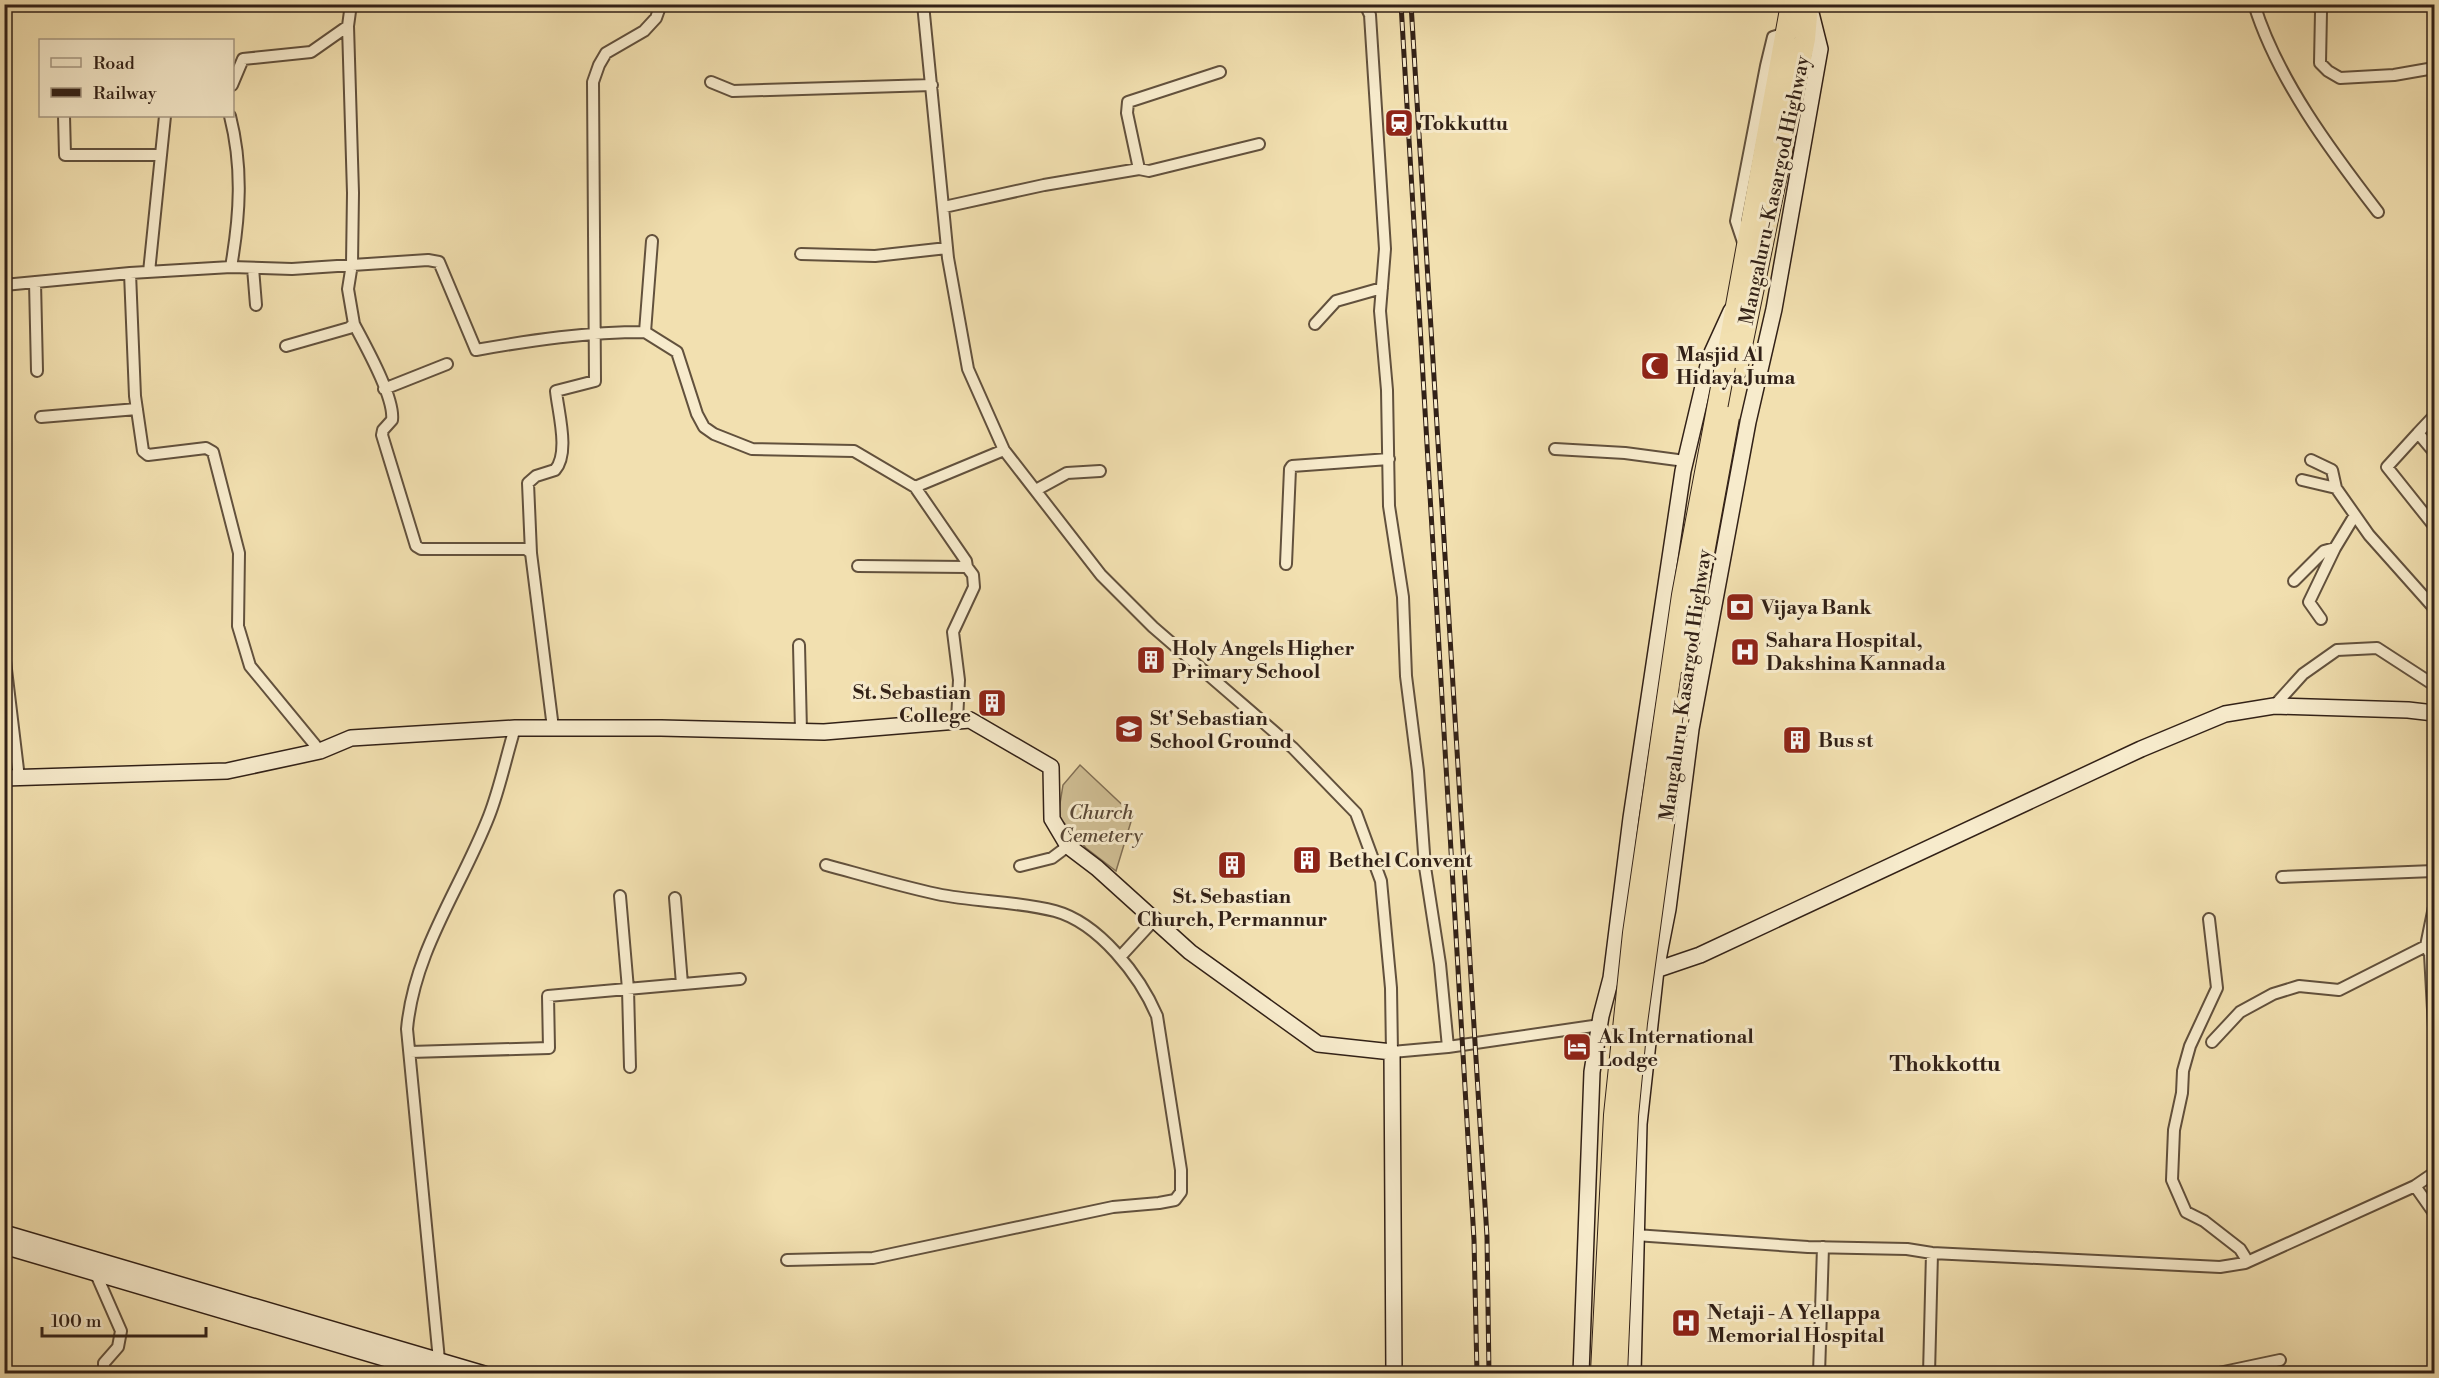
<svg xmlns="http://www.w3.org/2000/svg" width="2439" height="1378" font-family="'Libre Bodoni',serif">
<style>
.green{fill:#d1c096;stroke:#827056;stroke-width:1.5}
.lines{fill:none;stroke-linecap:round;stroke-linejoin:round}
.street-casing{stroke:#62513d;stroke-width:14}
.secondary-casing{stroke:#322117;stroke-width:18}
.highway-casing{stroke:#322117;stroke-width:22}
.street{stroke:#f7ebcc;stroke-width:10}
.secondary{stroke:#f7ebcc;stroke-width:15}
.highway{stroke:#f2e0b0;stroke-width:20}
.rail-casing{stroke:#322117;stroke-width:5}
.rail{stroke:#f7ebcc;stroke-width:3;stroke-dasharray:9;stroke-linecap:butt}
.highway-bridge-casing{stroke:#322117;stroke-width:22;stroke-linecap:butt}
.highway-bridge{stroke:#f2e0b0;stroke-width:20}
.labels{text-anchor:middle;stroke-width:6;stroke-linejoin:round;paint-order:stroke}
.poi-label{font-size:20px;font-weight:bold;fill:#322117;stroke:#f7ebcc;text-anchor:start}
.street-label{font-size:20px;fill:#322117;stroke:#f7ebcc}
.park-label{font-size:20px;font-style:italic;fill:#5a4937;stroke:#f7ebcc}
.quarter-label{font-size:22px;font-weight:bold;fill:#322117;stroke:#f7ebcc}
</style>
<rect width="100%" height="100%" fill="#f2e0b0"/>
<filter id="stains"><feTurbulence type="fractalNoise" baseFrequency=".00333" numOctaves="4"/><feColorMatrix values="0 0 0 0 .2 0 0 0 0 .09 0 0 0 0 .02 0 0 0 .5 -.17"/></filter>
<radialGradient id="worn" r=".72"><stop offset=".6" stop-color="#630" stop-opacity="0"/><stop offset="1" stop-color="#630" stop-opacity=".3"/></radialGradient>
<path class="green" d="M1080,765L1133,815L1116,871L1086,848L1058,816L1063,785Z"/>
<g class="lines">
<g class="street-casing">
<path id="street" d="M923,4L948,258L968,369L1004,450L1101,575L1153,627L1293,748L1356,813L1381,881L1391,988L1392,1052L1448,1047L1600,1025
M1365,4L1370,15L1385,249L1380,311L1387,390L1389,506L1403,597L1406,676L1418,771L1425,867L1440,964L1448,1047
M2254,4C2277,79 2331,151 2378,212
M2318,4L2321,12L2320,63L2328,71L2340,78L2394,75L2434,68
M711,82L733,91L932,85
M232,85L243,59L311,52L348,26L351,4
M64,116L65,155H160
M1139,169L1127,113L1128,102L1220,72
M944,207L1044,185L1139,169L1149,171L1259,144
M1743,242L1736,221L1766,66L1773,37L1786,33
M801,254L875,256L947,248
M231,267L292,269L428,260L439,262L476,350C532,340 587,332 645,332L652,241
M253,268L256,305
M149,272L165,116
M130,273L135,396L143,451L148,455L206,448L213,452L239,553L238,626L250,666L320,751
M35,282L37,371
M4,285L130,273L231,267C240,215 243,167 230,116
M354,324C365,345 395,398 392,420L383,430L382,435L416,546L421,549H526L531,553L553,728
M1315,324L1336,301L1382,288
M645,332L677,352L697,414L704,427L714,434L752,449L854,451L915,487L966,561L967,567L973,575L974,587L953,632L959,680L957,721
M286,346L349,328L354,324L348,289L352,264L353,193L348,26
M384,389L447,364
M41,417L137,409
M2418,433L2434,416
M1555,449L1625,453L1685,461
M2434,452L2418,433L2387,467L2434,526
M2311,460L2332,470L2336,488L2369,535L2434,608
M2302,480L2336,488
M915,487L1004,450
M1036,490L1067,473L1100,471
M531,553L528,483L536,476L555,470C570,453 558,412 556,391L595,381L593,82L599,65L606,53L644,31L656,18L661,4
M1286,564L1290,469L1292,466L1389,459
M858,566L967,567
M2294,581L2324,551L2335,548
M2321,619L2309,602L2335,548L2355,515
M799,645L801,731
M5,661L19,778
M2274,706L2303,674L2337,650L2377,648L2434,685
M1020,866L1052,858L1068,846
M2282,877L2434,871
M620,896L628,989L630,1067
M675,898L682,984
M2434,907L2426,946L2430,954L2434,1028
M2209,919L2217,988L2190,1046L2183,1071L2182,1093L2174,1130L2172,1180L2186,1212L2204,1221L2240,1249L2245,1257V1263
M1120,957L1154,920
M2212,1042L2240,1012L2273,994L2299,986L2339,990L2426,946
M410,1052L549,1048L548,996L740,979
M2415,1186L2434,1213
M1635,1235L1808,1247L1907,1249L1932,1253L2220,1267L2245,1263L2415,1186L2434,1173
M787,1260L873,1258L1113,1207L1159,1203L1175,1200L1181,1192V1170L1157,1016C1140,976 1099,923 1055,911C1017,901 975,902 937,894C900,886 863,875 826,865
M96,1274L121,1331L118,1347L104,1363V1374
M437,1365L439,1360L407,1029C414,951 461,888 489,816C500,788 506,757 515,728
M20,1374H32
M1819,1374L1823,1247
M1929,1374L1932,1253
M2214,1374L2280,1360"/>
</g>
<g class="secondary-casing">
<path id="secondary" d="M4,778L227,771L320,751L351,738L515,728H661L824,732L970,720L1051,767L1052,819L1068,846L1097,868L1190,952L1318,1044L1392,1052L1394,1374
M1650,972L1700,955L2141,749L2225,714L2274,706L2408,710L2434,713
M4,1233L484,1374
M4,1246L438,1374
M1581,1374L1592,1072L1601,1016L1611,978L1631,818L1683,471L1710,357L1731,311
M1633,1374L1639,1124L1656,970L1668,909L1691,729L1748,422L1774,309L1820,49L1811,13"/>
</g>
<g class="highway-casing">
<path id="highway" d="M1725,366L1791,4
M1737,370L1805,39L1808,4"/>
</g>
<use href="#street" class="street"/>
<use href="#secondary" class="secondary"/>
<use href="#highway" class="highway"/>
<g class="rail-casing">
<path id="rail" d="M1401,4L1474,1240L1477,1374
M1411,4L1487,1237L1489,1374"/>
</g>
<use href="#rail" class="rail"/>
<g class="highway-bridge-casing">
<path id="highway-bridge" d="M1686,663L1697,591L1729,417
M1601,1372L1614,1115L1633,933L1682,595L1725,366
M1617,1374L1628,1116L1637,1023L1680,707"/>
</g>
<use href="#highway-bridge" class="highway-bridge"/>
</g>
<defs>
<g id="station-square" transform="scale(1.5)"><rect x="-9" y="-9" width="18" height="18" rx="4" fill="#8f2418" stroke="#f7ebcc"/><path d="M-3-6H3Q5-6 5-4V2Q5 4 3 4L4.5 6H3L1.5 4h-3L-3 6H-4.5L-3 4Q-5 4-5 2V-4Q-5-6-3-6ZM-3.5-4v3h7v-3ZM-3.5 1v1.5H-2V1ZM2 1v1.5H3.5V1Z" fill="#fff"/></g>
<g id="mosque-square" transform="scale(1.5)"><rect x="-9" y="-9" width="18" height="18" rx="4" fill="#8f2418" stroke="#f7ebcc"/><path d="M3.5-4.9A6 6 0 1 0 3.5 4.9A5 5 0 1 1 3.5-4.9Z" fill="#fff"/></g>
<g id="bank-square" transform="scale(1.5)"><rect x="-9" y="-9" width="18" height="18" rx="4" fill="#8f2418" stroke="#f7ebcc"/><path d="M-6-4H6V4H-6ZM0-2.3a2.3 2.3 0 1 0 0 4.6a2.3 2.3 0 1 0 0-4.6Z" fill="#fff"/></g>
<g id="hospital-square" transform="scale(1.5)"><rect x="-9" y="-9" width="18" height="18" rx="4" fill="#8f2418" stroke="#f7ebcc"/><path d="M-5-5h3v3.5h4V-5h3V5h-3V1.5h-4V5h-3Z" fill="#fff"/></g>
<g id="building-square" transform="scale(1.5)"><rect x="-9" y="-9" width="18" height="18" rx="4" fill="#8f2418" stroke="#f7ebcc"/><path d="M-4-6H4V6H1V3H-1V6H-4ZM-2.5-4.3h1.7v1.8h-1.7ZM.8-4.3h1.7v1.8H.8ZM-2.5-1h1.7V.8h-1.7ZM.8-1h1.7V.8H.8Z" fill="#fff"/></g>
<g id="school-square" transform="scale(1.5)"><rect x="-9" y="-9" width="18" height="18" rx="4" fill="#8f2418" stroke="#f7ebcc"/><path d="M0-5L7-2L0 1L-7-2ZM-4 1L0 2.5L4 1V4Q0 6-4 4Z" fill="#fff"/></g>
<g id="hotel-square" transform="scale(1.5)"><rect x="-9" y="-9" width="18" height="18" rx="4" fill="#8f2418" stroke="#f7ebcc"/><path d="M-6-4.5h1.5V1H6V5H4.5V3h-9V5H-6ZM-4 0a1.8 1.8 0 1 1 3.6 0ZM.5 0V-2.5h3Q6-2.5 6 0Z" fill="#fff"/></g>
</defs>
<g fill-rule="evenodd">
<use href="#station-square" x="1399" y="123"/>
<use href="#mosque-square" x="1655" y="366"/>
<use href="#bank-square" x="1740" y="607"/>
<use href="#hospital-square" x="1745" y="652"/>
<use href="#building-square" x="1151" y="660"/>
<use href="#building-square" x="992" y="703"/>
<use href="#school-square" x="1129" y="729"/>
<use href="#building-square" x="1797" y="740"/>
<use href="#building-square" x="1307" y="860"/>
<use href="#building-square" x="1232" y="865"/>
<use href="#hotel-square" x="1577" y="1047"/>
<use href="#hospital-square" x="1686" y="1323"/>
</g>
<g class="labels">
<g class="poi-label">
<text x="1420" y="130">Tokkuttu</text>
<text x="1676" y="361">Masjid Al<tspan x="1676" dy="23">Hidaya Juma</tspan></text>
<text x="1761" y="614">Vijaya Bank</text>
<text x="1766" y="647">Sahara Hospital,<tspan x="1766" dy="23">Dakshina Kannada</tspan></text>
<text x="1172" y="655">Holy Angels Higher<tspan x="1172" dy="23">Primary School</tspan></text>
<text x="971" y="699" text-anchor="end">St. Sebastian<tspan x="971" dy="23">College</tspan></text>
<text x="1150" y="725">St' Sebastian<tspan x="1150" dy="23">School Ground</tspan></text>
<text x="1818" y="747">Bus st</text>
<text x="1328" y="867">Bethel Convent</text>
<text x="1232" y="903" text-anchor="middle">St. Sebastian<tspan x="1232" dy="23">Church, Permannur</tspan></text>
<text x="1598" y="1043">Ak International<tspan x="1598" dy="23">Lodge</tspan></text>
<text x="1707" y="1319">Netaji - A Yellappa<tspan x="1707" dy="23">Memorial Hospital</tspan></text>
</g>
<g class="street-label">
<text transform="translate(1774 190) rotate(-78)" y="7">Mangaluru-Kasargod Highway</text>
<text transform="translate(1685 685) rotate(-82)" y="7">Mangaluru-Kasargod Highway</text>
</g>
<g class="park-label">
<text x="1101" y="819">Church<tspan x="1101" dy="23">Cemetery</tspan></text>
</g>
<g class="quarter-label">
<text x="1945" y="1071">Thokkottu</text>
</g>
</g>
<rect width="2439" height="1378" fill="none" stroke="#f2e0b0" stroke-width="24"/>
<rect x="6" y="6" width="2427" height="1366" fill="none" stroke="#322117" stroke-width="3"/>
<rect x="12" y="12" width="2415" height="1354" fill="none" stroke="#322117" stroke-width="1.5"/>
<rect x="39" y="39" width="195" height="78" fill="#f7ebcc" stroke="#a89a84" stroke-width="1.5"/>
<rect x="51" y="58" width="30" height="9" fill="#f7ebcc" stroke="#a89a84" stroke-width="1.5"/>
<text x="93" y="69" font-size="18" fill="#322117">Road</text>
<rect x="51" y="88" width="30" height="9" fill="#322117" stroke="#a89a84" stroke-width="1.5"/>
<text x="93" y="99" font-size="18" fill="#322117">Railway</text>
<path d="M42 1327v9h164v-9" fill="none" stroke="#322117" stroke-width="3"/>
<text x="51" y="1327" font-size="18" fill="#322117" stroke="#f7ebcc" stroke-width="4.5" paint-order="stroke">100 m</text>
<rect width="100%" height="100%" filter="url(#stains)"/>
<rect width="100%" height="100%" fill="url(#worn)"/>
</svg>
